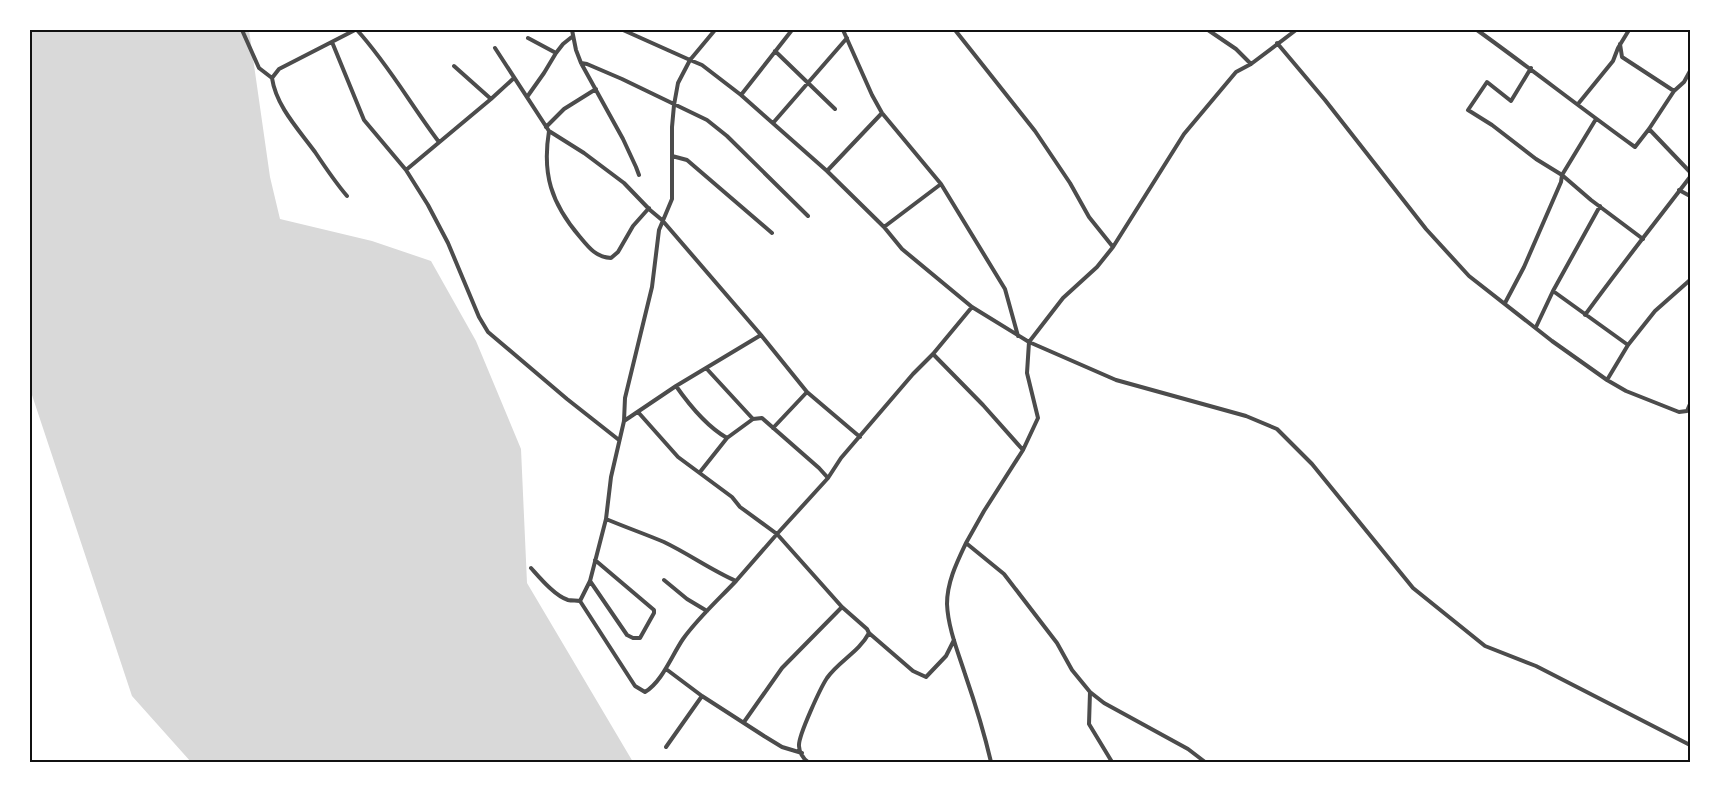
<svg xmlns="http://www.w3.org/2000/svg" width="1720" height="792" font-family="'Golos Text',sans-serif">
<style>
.water{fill:#d9d9d9}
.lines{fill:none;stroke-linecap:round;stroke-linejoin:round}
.minor{stroke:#4c4c4c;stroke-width:4}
.neatline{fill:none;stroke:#111;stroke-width:2}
</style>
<rect width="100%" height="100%" fill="#fff"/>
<path class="water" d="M30,30H249L270,177L280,219L372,241L431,261L476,341L521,449L527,583L633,762H191L132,696L30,389Z"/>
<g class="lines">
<path class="minor" d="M242,30L259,68L272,78
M357,30C388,64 411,105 439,142
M572,30L576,50L581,63L623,139L636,167L639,175
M623,30L690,60L715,30
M843,30L872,95L882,113L941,184L1005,289L1018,336
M955,30L1035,131L1070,183L1089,217L1113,247
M1208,30L1236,49L1251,64
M1477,30C1530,68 1582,109 1635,147L1649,129L1674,91L1684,82L1690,71
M528,38L556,53L563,44L573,36
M332,42L364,120L406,170L428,205L448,243L479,317L488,332L567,399L619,440
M1277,43L1325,100L1426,229L1469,276L1552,341L1607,380L1626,391L1679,412L1687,411L1690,404
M1620,44L1622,57L1674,91
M495,48L549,131L584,153L624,183L650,210L662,220L761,335L807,392L860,437
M775,51L835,109
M581,63L587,64L622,79L707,120L727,136L808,216
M454,66L491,99
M1531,68L1511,101L1487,82L1468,110L1492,125L1536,159L1562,175L1591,200L1643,239
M741,95L792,30
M527,97L544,73L556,53
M1578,104L1613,61L1618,48L1629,30
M773,123L847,38
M546,127L564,109L596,89
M1649,129L1690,172
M549,131C542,174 551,203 580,237C589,248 596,257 611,258L618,252L633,226L649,208
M672,156L687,160L772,233
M406,170L491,99L514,78
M827,171L882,113
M1679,190L1690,196
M347,196C335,182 325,167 315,152C299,130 276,106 272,78L279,69L355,30
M884,227L941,184
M1553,291L1628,345L1655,311L1690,280
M1505,303L1524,267L1561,182L1562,175L1596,119
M1585,315C1619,268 1655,223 1690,177
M1536,327L1553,291L1600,206
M933,354L983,405L1023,450
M706,368L753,419
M1606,379L1607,380L1628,345
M676,386C690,406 706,426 727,438L753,419L762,418L819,468L828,478
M624,421L676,386L761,335
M773,428L807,392
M700,472L727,438
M606,519C625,527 645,534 664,542C689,554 711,570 736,581L777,534L740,507L732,497L678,457L638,412
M966,543C957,562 947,582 947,604C948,628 958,652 965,674C975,703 984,732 991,762
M531,568C540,578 555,596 568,600C572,601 577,600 580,601
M664,580L687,599L707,611
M590,581L627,635L633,638H640L654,613V610L595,560
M580,601L590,581L606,519L611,477L624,421L625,398L652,287L659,230L672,199V127L674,105L678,83L690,60L702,65L741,95L827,171L884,227L902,249L972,307L1029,342L1116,380L1246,416L1277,429L1312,464L1413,588L1485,646L1536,666L1690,745
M580,601L635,686L645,692C662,682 672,655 683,639C698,618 718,600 736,581
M869,633L913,671L926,677L946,656L954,640
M666,669L702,696L764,736L782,747L802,753
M1090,692L1104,703L1188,749L1205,762
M744,722L782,668L842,607
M666,747L702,696
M808,762C803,759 799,751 799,746C798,736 821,687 827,678C839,661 859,652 869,633L867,629L842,607L777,534L828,478L841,458L913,374L933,354L972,307
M1112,762L1089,724L1090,692L1072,670L1057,643L1004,574L966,543L984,511L1023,450L1038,418L1027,373L1029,342L1063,298L1097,267L1113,247L1184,134L1236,72L1251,64L1296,30"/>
</g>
<rect width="1720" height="792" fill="none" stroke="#ffffff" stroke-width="62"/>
<rect x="31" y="31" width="1658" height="730" class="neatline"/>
</svg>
